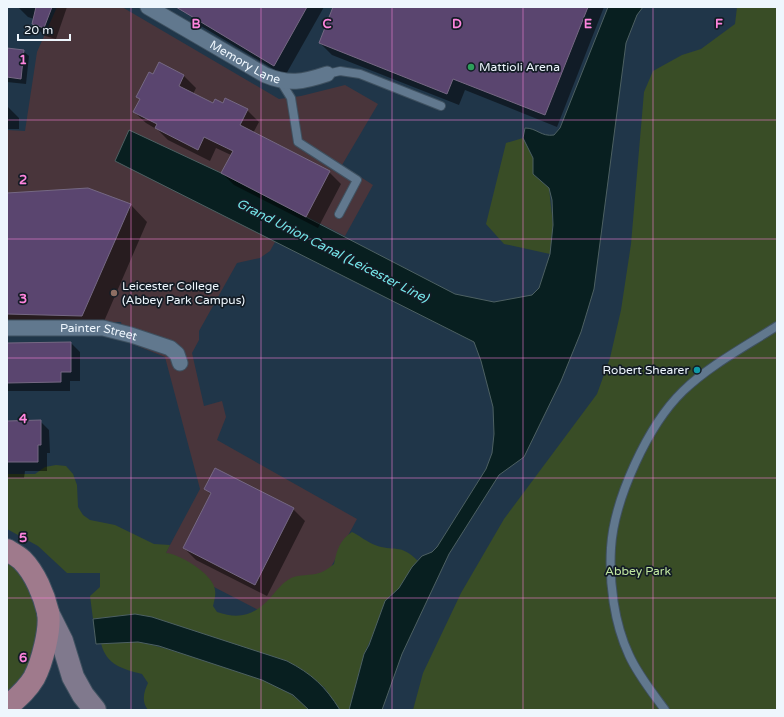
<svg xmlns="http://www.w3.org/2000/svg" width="784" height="717" font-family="'Varela Round',sans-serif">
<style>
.education{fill:#49353b}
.green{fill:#394d26}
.water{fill:#081f20;stroke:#4d6062}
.shadow{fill:#0007}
.building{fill:#5a456f;stroke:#756883}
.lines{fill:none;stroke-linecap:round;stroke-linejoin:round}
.lane-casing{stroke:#3f5160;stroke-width:10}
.street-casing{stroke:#3f5160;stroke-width:17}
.secondary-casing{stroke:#3f5160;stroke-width:24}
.primary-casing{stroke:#3f5160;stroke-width:24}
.lane{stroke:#61788e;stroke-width:8}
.street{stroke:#61788e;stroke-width:15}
.secondary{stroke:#80798d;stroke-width:22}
.primary{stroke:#9f7a8c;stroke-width:22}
.grid{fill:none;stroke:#ff85de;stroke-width:1;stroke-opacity:0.55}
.leisure-dot{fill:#2e9e5b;stroke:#131c25;stroke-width:1.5}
.education-dot{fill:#8d6e63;stroke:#131c25;stroke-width:1.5}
.culture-dot{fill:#0f9aa8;stroke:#131c25;stroke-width:1.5}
.labels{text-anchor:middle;stroke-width:3.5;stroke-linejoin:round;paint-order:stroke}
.street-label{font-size:12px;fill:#eef6fd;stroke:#131c25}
.poi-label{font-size:12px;fill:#eef6fd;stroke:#131c25;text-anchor:start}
.park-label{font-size:12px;fill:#c1e7a0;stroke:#131c25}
.water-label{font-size:13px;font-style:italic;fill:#75e5e9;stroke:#131c25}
.grid-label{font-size:13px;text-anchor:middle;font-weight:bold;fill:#ff85de;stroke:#131c25;stroke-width:3.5;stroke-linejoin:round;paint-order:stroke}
</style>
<rect width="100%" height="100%" fill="#203649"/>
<path class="education" d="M57,7H122L279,99L301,96L345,85L378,104L342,165L373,185L345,236L293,210L270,251L260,258L237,263L199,331V340L192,353L204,406L222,401L226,417L217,440L357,519L297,630L162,560L200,489L165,357L125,341L121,322H7V130L25,131L37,52Z"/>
<path class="green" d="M737,7H777V710H413L423,673L461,593L504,519L597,394L610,358L621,310L631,244L644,92L653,71L682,55L701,49L735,24Z
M523,138L533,158V174L549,188L553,225L550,254L504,244L486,224L506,143Z
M56,465L66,466L73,474L77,485L78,507L83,515L90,520L115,525L154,544L170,545L166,553C179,554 207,571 213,584C217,592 215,598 213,606L217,612C240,620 255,615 271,597C278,589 282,583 291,578C300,574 310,576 319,573C324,572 330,567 334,564C337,549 340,540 352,532C360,536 367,542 375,545C393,552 401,543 418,561L399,588L391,595L364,654L349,710H340L324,687L287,661L135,614L93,619L90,596L100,587V573H67L38,546L7,529V474H35L45,467Z
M7,550L32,573L46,643L7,707Z
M138,642C164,647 189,656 214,664C248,675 285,683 309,710H148C141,701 144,692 148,683L142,674C123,669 106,665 101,643Z"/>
<path class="water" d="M608,7H643L637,15L626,43L594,289L581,332L561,381L524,457L499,475L449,554L402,654L382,710H349L364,654L369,645L385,601L399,588L412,567L422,556L432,552L437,547L486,469L492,453L494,434L493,407L481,361L474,342L115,161L129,130L221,173L455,294L494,302L532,295L539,288L550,254L553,225L552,200L549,188L533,174V158L523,138L525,128C537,128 541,137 554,135L560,128Z
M135,614L152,617L287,661C312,674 325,686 340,710H309L293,695L262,680L159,646L138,642L96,644L93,619Z"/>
<path class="shadow" d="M18,7H67L56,39L45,36L33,24L34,19L28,17Z
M195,7H324L285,76L201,26L190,15Z
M334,7H604L557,127L465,90L459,105L332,55L320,43Z
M7,50L23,51L29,56L26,84L7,82Z
M160,64L184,76L196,88L193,94L213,104H223L247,110L259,122L253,133L329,172L341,184L318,228L234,185L222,173L231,155L216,148L210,161L168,140L158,130L146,123L134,112L141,100L137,97L154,76Z
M7,106L19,118V129H7Z
M88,190L131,205L147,222L99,333L7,330V194Z
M71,343L80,352V381H70V391H7V344Z
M40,421L49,430L50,453H47V471H25L24,478H7V422Z
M206,489L293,509L305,521L267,596L196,560L184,548L211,495Z"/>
<path class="building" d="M36,7H52L44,28L32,24Z
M176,7H307L274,66Z
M333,7H588L545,115L453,79L447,94L319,43Z
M7,48L24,50L21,79L7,77Z
M159,62L184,75L179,86L213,103L215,99L223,103L225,98L248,109L240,125L330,171L306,217L221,173L233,151L204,137L198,150L155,128L157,124L133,112L140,99L136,97L149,72L153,74Z
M88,188L131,204L82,316L7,314V193Z
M71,342V372H61V382L7,383V343Z
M41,420V445H38V462H7V421Z
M215,468L294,508L255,585L183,548L211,493L204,489Z"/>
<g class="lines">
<g class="lane-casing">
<path id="lane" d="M327,74L340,71L360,74L441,106
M281,82L291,98L298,142L357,180L339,214
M665,710C652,692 638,675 629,655C614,623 609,582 611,548C614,499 648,425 683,391C710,365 746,346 777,326"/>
</g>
<g class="street-casing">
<g id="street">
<path id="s1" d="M148,7L265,75C289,85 303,82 327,74"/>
<path id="s2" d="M7,328H103L131,335L170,348L177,354L180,363"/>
</g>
</g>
<g class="secondary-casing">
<path id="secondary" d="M48,613L62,641L73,677L83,695L95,710"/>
</g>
<g class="primary-casing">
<path id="primary" d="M7,550C12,553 18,556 22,560C35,573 44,595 48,612C51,629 42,663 34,678C27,690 17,698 7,707"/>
</g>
<use href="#lane" class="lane"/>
<use href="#street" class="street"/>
<use href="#secondary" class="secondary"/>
<use href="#primary" class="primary"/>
</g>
<path class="grid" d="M131,7V710M261,7V710M392,7V710M523,7V710M653,7V710M7,120H777M7,239H777M7,358H777M7,478H777M7,598H777"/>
<circle class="leisure-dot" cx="471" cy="67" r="4"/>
<circle class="education-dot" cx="114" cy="293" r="4"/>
<circle class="culture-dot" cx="697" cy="370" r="4"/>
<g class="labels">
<g class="street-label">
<text dy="4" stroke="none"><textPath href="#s1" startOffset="112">Memory Lane</textPath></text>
<text dy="4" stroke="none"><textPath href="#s2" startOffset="92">Painter Street</textPath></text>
</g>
<g class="poi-label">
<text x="479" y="71">Mattioli Arena</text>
<text x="122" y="290">Leicester College<tspan x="122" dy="14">(Abbey Park Campus)</tspan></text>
<text x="689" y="374" text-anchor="end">Robert Shearer</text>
</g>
<g class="park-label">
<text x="638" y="575">Abbey Park</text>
</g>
<g class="water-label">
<text transform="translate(333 250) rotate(27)" y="5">Grand Union Canal (Leicester Line)</text>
</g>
</g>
<g class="grid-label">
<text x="196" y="28">B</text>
<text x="327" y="28">C</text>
<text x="457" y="28">D</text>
<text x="588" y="28">E</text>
<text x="719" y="28">F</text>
<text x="23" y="64">1</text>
<text x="23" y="184">2</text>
<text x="23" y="303">3</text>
<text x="23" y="423">4</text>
<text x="23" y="542">5</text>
<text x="23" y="662">6</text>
</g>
<rect width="784" height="717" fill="none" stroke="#eef6fd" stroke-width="16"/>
<path d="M18 34v6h52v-6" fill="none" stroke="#eef6fd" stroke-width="2"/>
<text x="24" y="34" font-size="12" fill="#eef6fd" stroke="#131c25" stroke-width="3" paint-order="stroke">20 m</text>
</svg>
